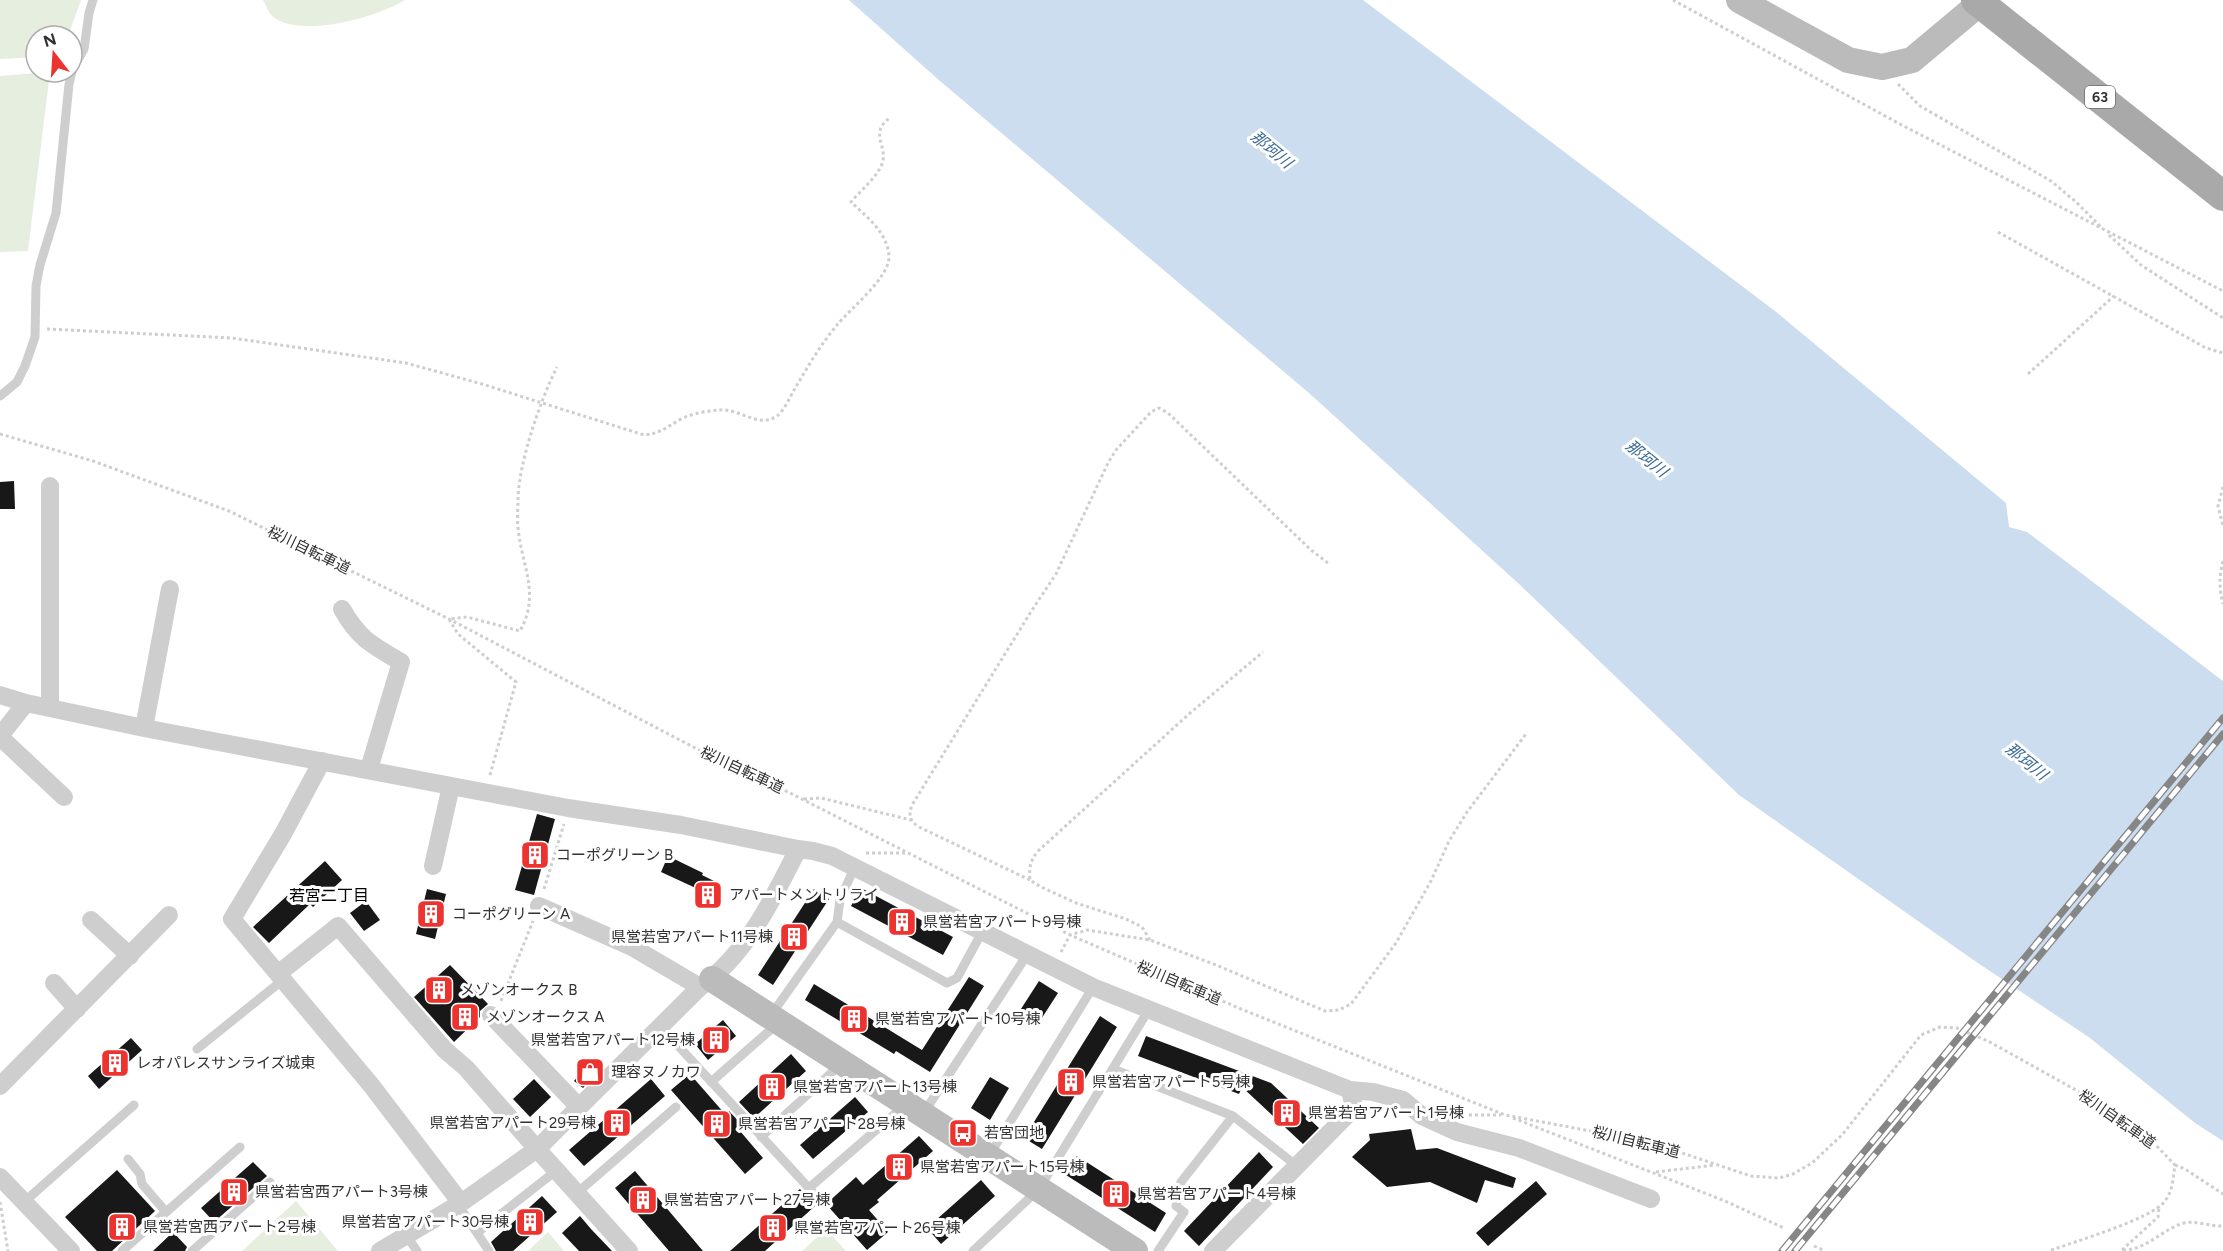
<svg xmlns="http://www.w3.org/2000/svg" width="2223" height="1251" font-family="Figtree,'Noto Sans JP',sans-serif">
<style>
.green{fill:#e6eedf}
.water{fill:#cbddee}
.building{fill:#181818}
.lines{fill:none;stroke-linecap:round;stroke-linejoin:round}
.path{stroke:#cecece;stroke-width:3;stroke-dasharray:3 3;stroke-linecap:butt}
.lane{stroke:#cecece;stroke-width:9}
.street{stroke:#cecece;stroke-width:18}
.secondary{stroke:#bbb;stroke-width:26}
.primary{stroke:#a9a9a9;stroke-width:30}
.rail-casing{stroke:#868686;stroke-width:7}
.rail{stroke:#fff;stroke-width:4.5;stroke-dasharray:14;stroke-linecap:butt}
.labels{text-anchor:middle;stroke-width:6;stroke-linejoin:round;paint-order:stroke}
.shield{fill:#fff;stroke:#6f6f6f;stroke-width:1.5}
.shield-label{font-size:14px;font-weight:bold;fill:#313131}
.street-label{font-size:15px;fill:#313131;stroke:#fff}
.poi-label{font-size:15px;fill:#313131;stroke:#fff;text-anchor:start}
.water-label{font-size:16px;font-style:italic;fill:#3b6b97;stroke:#fff}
.neighbourhood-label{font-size:16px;fill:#000;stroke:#fff}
</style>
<rect width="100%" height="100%" fill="#fff"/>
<path class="green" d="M0,0H81L68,36H36V57L0,59Z
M263,0H405C377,17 307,37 276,19C269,15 267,7 263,0Z
M50,72L28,251L0,252V76Z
M296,1201L338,1251H242Z
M826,1229L846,1251H802Z
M548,1232L564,1251H530L529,1250Z"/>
<path class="water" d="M849,0H1363L1775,311L2006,503L2009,527L2027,532L2223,681V1141L2195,1123L2090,1038L1972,959L1739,795L1519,584L1309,393L940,81Z"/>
<path class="building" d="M14,481L15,509H0V482Z
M537,814L555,819L534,895L515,890Z
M668,856L703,873L702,875L720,884L713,896L661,872Z
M325,861L342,880L313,907L310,904L269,943L253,927Z
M861,888L953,937L943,955L851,906Z
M427,889L446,894L435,939L416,934Z
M814,889L829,899L773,985L758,975Z
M366,901L380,920L364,931L350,913Z
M450,965L488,1004L480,1011V1017L454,1042L414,997Z
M969,977L984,986L930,1072L896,1051L894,1054L805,1000L814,984L922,1050Z
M1039,981L1058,993L1038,1024L1019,1012Z
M1100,1016L1117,1027L1042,1149L1024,1138Z
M723,1020L736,1036L708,1060L695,1044Z
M1146,1036L1271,1083L1319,1128L1303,1144L1242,1087L1239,1094L1138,1056Z
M131,1038L142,1050L99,1089L88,1076Z
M791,1054L806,1071L754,1118L739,1102Z
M590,1061L600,1069L583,1088L574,1081Z
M690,1074L725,1114L729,1111L744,1127L740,1131L763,1158L745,1174L671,1090Z
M990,1077L1009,1088L990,1120L971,1108Z
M534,1079L551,1097L530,1117L513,1099Z
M651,1079L665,1096L584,1166L569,1150Z
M855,1097L868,1112L813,1159L800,1145Z
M1411,1129L1416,1150L1437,1148L1516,1178L1513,1188L1485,1180L1477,1203L1430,1182L1387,1187L1352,1157L1370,1140L1369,1134Z
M919,1136L933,1151L877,1200L879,1202L869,1210L888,1232L867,1250L826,1204L856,1177L863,1185Z
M1259,1152L1273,1167L1199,1246L1184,1231Z
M1077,1156L1166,1213L1155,1232L1066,1175Z
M253,1162L267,1176L214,1222L201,1208Z
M117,1170L155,1211L112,1251H97L65,1217Z
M635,1171L692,1238L703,1251H669L615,1188Z
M981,1180L995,1196L941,1244L927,1228Z
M1536,1181L1547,1194L1488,1246L1476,1233Z
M800,1189L815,1206L765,1251H730Z
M542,1196L557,1212L513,1251H496L491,1242Z
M580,1216L591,1229L612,1251H579L562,1233Z
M173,1232L187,1247L185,1251H153Z"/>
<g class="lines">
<path class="path" d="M1673,0L1898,123L2223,291
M1898,84L1920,106L2051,181L2076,202L2102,228
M1998,232L2206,348L2223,353
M2109,235L2141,265L2223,318
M47,329L232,338L406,363L482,384L644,435C659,434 667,427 681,419C693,413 707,411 720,410C739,408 759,429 777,416C784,411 790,397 794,390C807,368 821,344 837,325C850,309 889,278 889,257C888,233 867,217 851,202C860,191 873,181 880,168C892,148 866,134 891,117
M2028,374L2114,296
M0,434L93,461L229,511L449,619L699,750L788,792L1070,935L1241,1009L1505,1115L1649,1142L1751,1176L1779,1178L1793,1174L1812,1163L1842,1135L1921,1035L1940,1027L1957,1028L1988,1041L2074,1089L2130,1126L2152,1141L2175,1165C2173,1177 2173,1191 2165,1201C2152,1219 2073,1242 2049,1251
M2223,487L2218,506L2223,526
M2223,561C2219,577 2219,588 2223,604
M490,775L516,682L458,634L449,619L467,617L520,631C541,593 521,565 518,527C517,518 518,508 518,499C519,462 540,401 557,367
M804,799L821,798L911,820
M866,853H905
M1030,880L919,827C910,821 908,816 912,805L1032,610L1056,574L1108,463L1116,450L1151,412L1159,408L1168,413L1311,550L1328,563
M544,889L564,824
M1150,940L1142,927L1126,919L1076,903L1041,887L1030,880C1029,867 1030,861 1038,851L1189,714L1263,652
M1061,952L1070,935L1087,930L1150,940L1216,965L1325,1011L1339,1010L1351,1004L1396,943L1431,881L1449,841L1467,812L1526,734
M501,1001L533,921
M1469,1115H1501
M1513,1118L1725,1201L1784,1228
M2175,1165L2185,1169L2223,1194
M1656,1172L1715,1165
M0,1202L8,1251
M1814,1246L1825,1251
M2122,1250L2158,1217L2159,1208
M2123,1250C2147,1250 2162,1229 2184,1223C2196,1220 2211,1227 2223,1226"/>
<path class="lane" d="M72,70L84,49L89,13L93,0
M0,396L17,382L25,366L35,337L36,286L40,265L56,213L69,84L72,72
M837,922L947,983L957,978L982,932
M771,1015L837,922L840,900L854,868
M660,1026L819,1199
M197,1049L284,979
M1113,1069L1233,1116L1297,1166
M711,1082L777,1024
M923,1114L1027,955
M761,1137L841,1064
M989,1156L1093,987
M128,1159L140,1174L142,1184L166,1212
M809,1188L905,1105
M577,1193L676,1107
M24,1202L134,1105
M461,1203L463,1212L489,1251
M477,1233L557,1170
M406,1235L417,1251
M122,1251L240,1147
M192,1251L270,1182
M973,1251L1039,1189L1148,1011
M1158,1251L1184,1212L1176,1206L1181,1182L1233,1116"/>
<path class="street" d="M50,486V708
M342,609C359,639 372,645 401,662L369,769
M0,695L26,703L144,728L568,808L681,825L798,849L813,851L832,856L1093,987L1350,1090L1354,1108L1213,1251
M144,728L170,589
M0,736L26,703
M0,737L64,797
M322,761L283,834L232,919L371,1085L461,1203
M433,866L451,786
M539,906L632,947L700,987
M91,920L130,956
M279,973L338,926L445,1050L466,1068L537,1149L629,1251
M54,983L77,1009
M491,1015L578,1106
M0,1086L169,915
M1350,1090L1373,1092L1403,1100L1422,1116L1457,1132L1519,1148L1651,1199
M0,1177L71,1251
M380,1251L461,1203L537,1149L700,987C746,955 773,899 798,849"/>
<path class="secondary" d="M1739,0L1848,60L1882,67L1912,60L1980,3
M712,979L1135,1251"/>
<path class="primary" d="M1976,0L2223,196"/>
<g class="rail-casing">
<path id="rail" d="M1782,1251L2223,718
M1795,1251L2223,734"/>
</g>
<use href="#rail" class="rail"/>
</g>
<defs>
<g id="building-square" transform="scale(1.5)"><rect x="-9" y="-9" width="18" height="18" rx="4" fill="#ec332f" stroke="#fff"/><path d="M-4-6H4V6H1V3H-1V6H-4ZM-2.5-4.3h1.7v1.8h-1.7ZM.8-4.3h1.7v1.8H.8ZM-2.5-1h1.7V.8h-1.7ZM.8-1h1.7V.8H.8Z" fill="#fff"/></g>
<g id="shop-square" transform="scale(1.5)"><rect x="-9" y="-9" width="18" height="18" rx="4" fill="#ec332f" stroke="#fff"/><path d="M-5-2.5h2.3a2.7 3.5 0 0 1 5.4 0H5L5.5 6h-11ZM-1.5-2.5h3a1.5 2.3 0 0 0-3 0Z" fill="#fff"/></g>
<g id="bus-square" transform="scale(1.5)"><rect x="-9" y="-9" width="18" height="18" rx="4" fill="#ec332f" stroke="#fff"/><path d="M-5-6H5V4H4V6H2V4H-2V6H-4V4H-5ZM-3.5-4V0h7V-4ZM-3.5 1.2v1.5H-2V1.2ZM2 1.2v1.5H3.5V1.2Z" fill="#fff"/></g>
</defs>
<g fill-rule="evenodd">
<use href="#building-square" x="535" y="855"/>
<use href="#building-square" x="708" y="895"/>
<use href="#building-square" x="431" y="914"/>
<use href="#building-square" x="902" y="922"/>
<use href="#building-square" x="794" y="937"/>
<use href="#building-square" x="439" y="990"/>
<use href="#building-square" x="465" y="1017"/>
<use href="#building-square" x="854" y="1019"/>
<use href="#building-square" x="716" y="1040"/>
<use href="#building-square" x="115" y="1063"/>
<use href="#shop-square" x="590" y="1072"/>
<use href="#building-square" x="1071" y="1082"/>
<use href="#building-square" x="772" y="1087"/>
<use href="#building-square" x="1287" y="1113"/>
<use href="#building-square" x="617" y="1123"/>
<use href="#building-square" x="717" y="1124"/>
<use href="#bus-square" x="963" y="1133"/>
<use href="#building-square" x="899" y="1167"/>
<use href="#building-square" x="234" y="1192"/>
<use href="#building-square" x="1116" y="1194"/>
<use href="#building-square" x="643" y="1200"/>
<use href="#building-square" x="530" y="1222"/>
<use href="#building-square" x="122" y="1227"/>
<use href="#building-square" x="773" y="1228"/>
</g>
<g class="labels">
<rect class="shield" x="2085" y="86" width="30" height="22" rx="4.5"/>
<g class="shield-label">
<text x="2100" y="102">63</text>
</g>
<g class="street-label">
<text transform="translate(309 550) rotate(26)" y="5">桜川自転車道</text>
<text transform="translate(742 770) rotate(25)" y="5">桜川自転車道</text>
<text transform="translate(1179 983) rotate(23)" y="5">桜川自転車道</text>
<text transform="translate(2117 1119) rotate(35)" y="5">桜川自転車道</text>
<text transform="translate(1636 1142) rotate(14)" y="5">桜川自転車道</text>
</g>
<g class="poi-label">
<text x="556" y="860">コーポグリーン B</text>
<text x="729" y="900">アパートメントリライ</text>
<text x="452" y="919">コーポグリーン A</text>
<text x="923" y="927">県営若宮アパート9号棟</text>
<text x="773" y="942" text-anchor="end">県営若宮アパート11号棟</text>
<text x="460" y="995">メゾンオークス B</text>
<text x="486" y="1022">メゾンオークス A</text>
<text x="875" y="1024">県営若宮アパート10号棟</text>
<text x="695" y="1045" text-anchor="end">県営若宮アパート12号棟</text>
<text x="136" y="1068">レオパレスサンライズ城東</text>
<text x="611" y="1077">理容ヌノカワ</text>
<text x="1092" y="1087">県営若宮アパート5号棟</text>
<text x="793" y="1092">県営若宮アパート13号棟</text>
<text x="1308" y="1118">県営若宮アパート1号棟</text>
<text x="596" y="1128" text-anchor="end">県営若宮アパート29号棟</text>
<text x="738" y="1129">県営若宮アパート28号棟</text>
<text x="984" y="1138">若宮団地</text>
<text x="920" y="1172">県営若宮アパート15号棟</text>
<text x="255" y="1197">県営若宮西アパート3号棟</text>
<text x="1137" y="1199">県営若宮アパート4号棟</text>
<text x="664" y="1205">県営若宮アパート27号棟</text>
<text x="509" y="1227" text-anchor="end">県営若宮アパート30号棟</text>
<text x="143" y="1232">県営若宮西アパート2号棟</text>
<text x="794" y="1233">県営若宮アパート26号棟</text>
</g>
<g class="water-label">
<text transform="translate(1272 149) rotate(40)" y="6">那珂川</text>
<text transform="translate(1647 458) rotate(39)" y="6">那珂川</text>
<text transform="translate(2027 761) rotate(39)" y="6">那珂川</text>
</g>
<g class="neighbourhood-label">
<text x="329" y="901">若宮二丁目</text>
</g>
</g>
<g transform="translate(54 54) rotate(343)"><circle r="28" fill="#ffffff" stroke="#adadad" stroke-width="1.5"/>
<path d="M0-4.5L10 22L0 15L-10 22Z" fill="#ec332f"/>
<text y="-9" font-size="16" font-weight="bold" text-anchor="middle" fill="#313131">N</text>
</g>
</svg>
